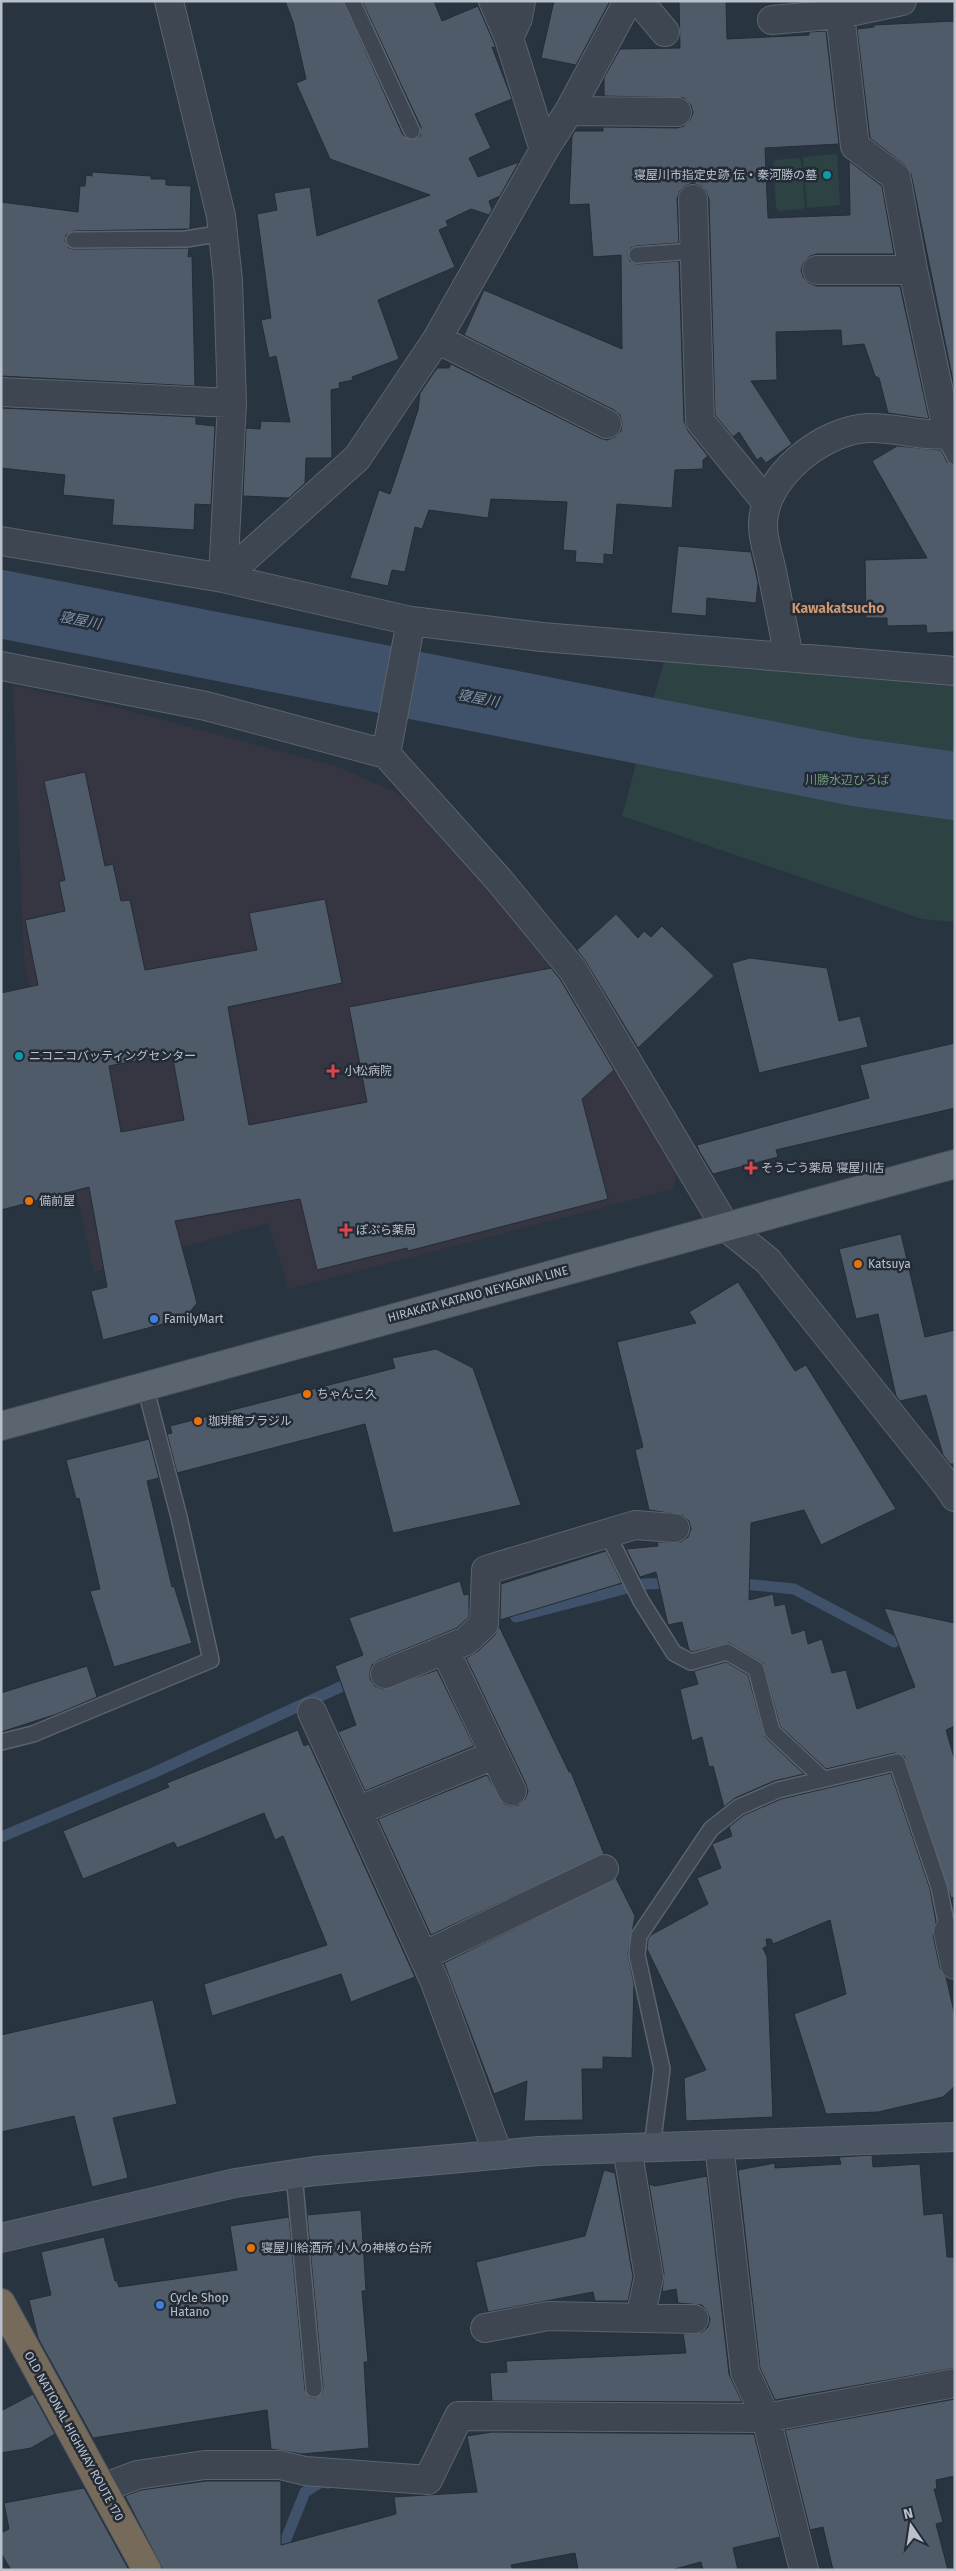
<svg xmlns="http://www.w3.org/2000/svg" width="956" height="2571" font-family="'Fira Sans','Noto Sans JP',sans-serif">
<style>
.medical{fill:#363542}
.green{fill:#2c4243}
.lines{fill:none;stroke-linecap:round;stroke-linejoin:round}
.stream{stroke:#405269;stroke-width:11}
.river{stroke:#405269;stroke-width:68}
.building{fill:#4f5b69;stroke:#242d38;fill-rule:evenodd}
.lane-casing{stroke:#5b646e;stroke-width:18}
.street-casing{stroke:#5b646e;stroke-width:30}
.secondary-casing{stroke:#5b646e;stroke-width:30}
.primary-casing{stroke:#474f5a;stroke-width:30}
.highway-casing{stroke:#48515b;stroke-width:30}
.lane{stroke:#3d4651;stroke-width:15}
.street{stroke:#3d4651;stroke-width:28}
.secondary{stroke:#4b5563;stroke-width:28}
.primary{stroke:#5b6570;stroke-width:28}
.highway{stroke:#766a5b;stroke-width:28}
.culture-dot{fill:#0f9aa8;stroke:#222b36;stroke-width:2}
.health-dot{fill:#e0444e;stroke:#222b36;stroke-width:2}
.food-dot{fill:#e8710a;stroke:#222b36;stroke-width:2}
.shop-dot{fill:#3f7fe0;stroke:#222b36;stroke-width:2}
.labels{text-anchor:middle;stroke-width:5;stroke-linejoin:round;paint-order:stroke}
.poi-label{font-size:12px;fill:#bac1cb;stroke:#222b36;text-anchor:start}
.park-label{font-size:12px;fill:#739a7b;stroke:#222b36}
.street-label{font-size:12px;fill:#bac1cb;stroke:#222b36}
.neighbourhood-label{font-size:14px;font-weight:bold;fill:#ce9671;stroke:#222b36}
.water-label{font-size:14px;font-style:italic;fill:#7d93ab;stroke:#222b36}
</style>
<rect width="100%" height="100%" fill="#293441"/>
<path class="medical" d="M13,685L122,709L336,766L406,797L559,971L677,1171L673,1189L289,1289L268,1223L94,1272L24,962Z"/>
<path class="green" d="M837,154L840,205L807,208L803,157Z
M798,158L801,161L805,206L802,209L780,211L776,208L773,163L775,160Z
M665,657L955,682V922L922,919L622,816Z"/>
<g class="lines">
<path class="stream" d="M734,1583L794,1589L894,1642
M516,1617L643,1584L673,1583
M1,1837L151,1774L386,1666
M278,2559L305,2492L321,2482L329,2483"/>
<path class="river" d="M1,604L855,772L955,786"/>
</g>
<path class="building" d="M285,1H343L403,135L412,140L420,136L421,127L362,1H434L442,21L478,6L494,43L496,48L492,47L512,99L475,114L491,148L469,158L478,177L519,162L500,196L489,201L492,210L489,215L471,209L446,221L448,226L439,230L455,267L378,300L399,359L352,377L353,380L339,383L340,388L331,390L332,458H306L305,483L289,498L243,496L246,428L260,429L261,421L290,422L276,356L269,358L261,320L271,318L257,214L277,210L274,193L310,187L317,236L430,195L330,159L296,83L306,79L293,22Z
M554,1H610L576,65L541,58Z
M679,1H726L727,39L809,35V32L826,31L839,144L765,148L768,218L850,215L849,161L882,186L894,254H817L810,256L804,262L801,270L803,277L809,283L817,286H900L929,419L888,413L879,378L875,376L864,344L842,346L841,330L776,332L777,380L751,381L792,444L766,463L761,457L757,460L739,432L733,437L715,415L709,199L706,191L701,186L692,183L685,186L680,191L677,199L679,243L636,246L631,248L628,255L630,261L637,264L679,261L684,421L688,431L708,456L703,460V469L675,470L672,508L617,504L613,555L604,554V564L575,562L576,551L563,550L567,502L491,499L488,518L429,510L422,529L415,527L405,572L392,570L388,586L350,578L379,490L390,494L418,410L420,393L437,368H449L451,364L600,438L607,440L615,437L621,431L622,423L620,415L614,410L464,335L484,290L622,349L621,255L593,257L589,204L569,205L572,136L575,131H603V127L677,128L684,126L690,120L693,113L691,105L684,98L604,96V78L620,49L680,48Z
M955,21V391L911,174L905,165L870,138L857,29L874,27V25Z
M92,172L151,176V179H166V185L191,186L190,229L74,231L66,235L65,241L69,248L74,249L189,248L188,257L192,256L195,386L1,376V202L78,212L80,186H85L86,175L92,176Z
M1,408L196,417V424L215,426L211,505L195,504L194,530L112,525L114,500L63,495L65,475L1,468Z
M897,446L941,450L947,462L955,466V632L927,633L926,625L887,626V618H866L865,560L927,558L872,461Z
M678,546L751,552L758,583L756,603L707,598L706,616L671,613Z
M85,772L105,866L113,864L121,901L130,900L145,970L257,950L249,913L325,899L342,983L228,1007L249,1125L367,1102L349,1007L551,968L560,979L614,1070L582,1099L608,1199L408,1251L407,1248L317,1270L300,1199L175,1221L197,1303L185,1318L103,1340L91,1291L107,1287L89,1187L1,1210V993L38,985L25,920L65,911L59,882L65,880L44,781ZM172,1054L184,1120L121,1132L109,1066Z
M616,914L638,938L644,931L651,937L662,926L714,976L638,1048L586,962L577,950Z
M750,958L827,968L839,1021L860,1016L868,1047L759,1073L732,963Z
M955,1043V1108L776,1150L778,1157L713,1174L699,1151L697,1145L869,1098L860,1065Z
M901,1234L925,1337L955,1330V1464H950L943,1455L926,1395L900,1401L896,1396L878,1314L856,1319L839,1249Z
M738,1282L795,1371L806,1365L896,1509L821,1545L804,1510L751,1523L749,1600L773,1594L775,1606L785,1604L792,1634L805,1630L808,1644L822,1639L832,1673L846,1670L857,1709L915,1687L884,1608L955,1623V1726L946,1730L955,1761V1897L951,1898L904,1756L895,1753L826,1769L780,1726L763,1663L729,1643L692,1652L689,1650L682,1622L668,1625L656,1572L640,1577L626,1549L658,1546L657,1542H681L688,1537L691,1529L689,1521L683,1515L649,1510L635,1450L643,1447L617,1342L696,1323L689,1312Z
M436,1349L473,1368L521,1505L393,1533L365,1424L177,1473L167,1434L172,1433L170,1426L395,1368L392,1358Z
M149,1439L159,1478L147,1481L172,1587L174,1586L192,1643L114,1667L90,1591L100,1589L79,1498L76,1499L66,1460Z
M606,1551L622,1583L500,1620L501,1584Z
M460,1581L464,1595L469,1594V1617L457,1628L379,1660L372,1665L370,1672V1679L375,1686L383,1689L437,1670L474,1746L365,1791L338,1732L356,1725L335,1666L363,1655L349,1618Z
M499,1626L569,1772H571L604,1854L431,1935L378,1819L487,1775L504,1804L510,1806L518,1805L525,1799L528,1792L526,1784L466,1658L477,1652L495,1635Z
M726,1662L748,1675L765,1737L804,1774L774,1781L735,1798L724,1807L713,1766L709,1767L702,1737L692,1741L680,1689L698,1684L694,1671Z
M87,1666L97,1697L57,1714L1,1732V1693Z
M298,1730L304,1746L309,1744L415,1977L351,2002L341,1974L212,2016L204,1984L327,1945L283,1836L275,1840L264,1813L177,1848L174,1842L83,1879L63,1831L169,1787L167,1783Z
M891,1773L930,1889L936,1922L933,1935L940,1968L946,1977L955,2016V2086L943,2097L878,2112L826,2114L794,2014L846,1994L830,1920L773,1944L771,1939H766L767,1946L763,1948L767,1957L773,2117L686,2121L684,2078L706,2070L647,1949L648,1939L651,1935L708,1904L697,1878L721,1868L712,1844L732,1836L729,1827L744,1815L781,1799Z
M616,1878L635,1916L628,1954L634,1984L632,2058L603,2057V2069H582L583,2120L524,2121L527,2081L494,2094L444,1963Z
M153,2000L177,2104L113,2118L128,2178L92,2187L74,2116L1,2132V2035Z
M872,2155L873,2167L920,2164L924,2215L943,2213L947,2257H955V2368L775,2400L760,2368L738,2170L775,2163V2168L841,2164L839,2157Z
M604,2170L615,2173L633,2277L628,2301H595L593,2292L488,2312L476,2262L585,2236Z
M707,2176L729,2374L742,2402L492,2401L490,2373L507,2372L506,2361L686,2353L683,2334L702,2332L708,2327L710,2319L707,2311L702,2305L678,2303L676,2289L662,2292L664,2274L649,2184L655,2186Z
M361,2210L366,2291H362L368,2362H364L369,2448L302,2454L271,2449L267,2410L93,2438L38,2338L29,2300L51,2295L41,2252L104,2237L115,2281H117L119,2287L237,2270L230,2226L289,2217L305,2390L310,2397L315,2398L322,2393L323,2388L307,2215Z
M33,2394L55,2434L31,2448L1,2453V2411Z
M955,2399V2476L936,2480L937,2489H934L943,2522L936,2524L948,2570H833L823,2527L810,2530L785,2430Z
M492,2432L754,2434L780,2537L733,2548L738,2570H703L701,2562L671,2570H578L575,2553L511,2565L513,2570H163L125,2496L141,2490L206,2481H281V2545L396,2514L394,2497L477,2492L467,2436Z
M84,2488L129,2570H11L1,2553V2533L9,2529L4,2503Z"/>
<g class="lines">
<g class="lane-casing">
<path id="lane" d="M352,1L412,131
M74,240L186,239L223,233
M637,255L694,251
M943,435L955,457
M607,1533L641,1601L674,1653L691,1662L727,1652L756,1669L772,1731L823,1779
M1,1742L33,1734L211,1660L179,1517L145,1386
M652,2147L662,2069L637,1955L639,1936L711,1829L739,1807L778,1790L897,1762L939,1887L948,1932
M294,2174L314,2389"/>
</g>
<g class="street-casing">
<path id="street" d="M169,1L221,216L228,280L232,403L223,578
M493,1L509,38
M521,1L518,18L509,38L544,150
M639,1L665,32
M772,20L840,14
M569,111L677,112
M693,199L700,421L767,503
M817,270H913
M437,339L607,424
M1,392L232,403
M1,541L223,578L411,621L542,637L955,671
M223,578L357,458L437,339L544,150L569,111L628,1
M789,657C783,627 777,597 771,567C768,554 763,539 763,526C762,477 823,430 868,428C896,427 921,437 948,434L913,270L896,177L855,146L840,14L902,1
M1,666L206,706L386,754L499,880L573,970L725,1226L768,1261L947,1485L955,1497
M386,754L411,621
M445,1650L512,1791
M385,1674L466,1641L484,1624L486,1570L635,1525L675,1528
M312,1712L435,1982L498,2154
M357,1811L494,1755
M948,1932L955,1965
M423,1956L604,1869
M719,2145L745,2372L766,2418L804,2570
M627,2148L649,2277L640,2318
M485,2328L548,2316L694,2319
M103,2488L137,2475L205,2465H280L305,2471L428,2480L459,2416L766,2418L955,2383"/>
</g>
<g class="secondary-casing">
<path id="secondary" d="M1,2238L235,2183L315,2171L539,2151L955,2137"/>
</g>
<g class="primary-casing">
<path id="primary" d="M1,1426L955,1164"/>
</g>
<g class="highway-casing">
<path id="highway" d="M1,2303L147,2570"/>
</g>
<use href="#lane" class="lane"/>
<use href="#street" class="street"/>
<use href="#secondary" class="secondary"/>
<use href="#primary" class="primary"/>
<use href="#highway" class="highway"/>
</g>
<g class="culture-dot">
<circle cx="827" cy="175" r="5"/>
<circle cx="19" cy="1056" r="5"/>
</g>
<g class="health-dot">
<path d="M330.5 1063.5h5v5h5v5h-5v5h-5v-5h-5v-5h5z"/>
<path d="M748.5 1160.5h5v5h5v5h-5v5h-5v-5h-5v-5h5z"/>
<path d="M343.5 1222.5h5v5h5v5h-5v5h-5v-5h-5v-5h5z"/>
</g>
<g class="food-dot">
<circle cx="29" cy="1201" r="5"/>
<circle cx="858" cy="1264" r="5"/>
<circle cx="307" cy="1394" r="5"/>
<circle cx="198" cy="1421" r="5"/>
<circle cx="251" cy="2248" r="5"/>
</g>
<g class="shop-dot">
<circle cx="154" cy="1319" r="5"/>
<circle cx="160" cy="2305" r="5"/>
</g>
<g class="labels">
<g class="poi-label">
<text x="817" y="179" text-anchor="end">寝屋川市指定史跡 伝・秦河勝の墓</text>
<text x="29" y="1060">ニコニコバッティングセンター</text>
<text x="344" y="1075">小松病院</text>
<text x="761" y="1172">そうごう薬局 寝屋川店</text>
<text x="39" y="1205">備前屋</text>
<text x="356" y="1234">ぽぷら薬局</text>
<text x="868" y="1268">Katsuya</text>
<text x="164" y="1323">FamilyMart</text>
<text x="317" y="1398">ちゃんこ久</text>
<text x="208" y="1425">珈琲館ブラジル</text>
<text x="261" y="2252">寝屋川給酒所 小人の神様の台所</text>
<text x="170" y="2302">Cycle Shop<tspan x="170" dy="14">Hatano</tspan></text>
</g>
<g class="park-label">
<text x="847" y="784">川勝水辺ひろば</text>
</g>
<g class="street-label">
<text transform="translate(478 1294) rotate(-15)" y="4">HIRAKATA KATANO NEYAGAWA LINE</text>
<text transform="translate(74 2436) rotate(61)" y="4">OLD NATIONAL HIGHWAY ROUTE 170</text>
</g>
<g class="neighbourhood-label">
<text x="838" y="613">Kawakatsucho</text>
</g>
<g class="water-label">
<text transform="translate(80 620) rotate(11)" y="5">寝屋川</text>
<text transform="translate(478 698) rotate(11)" y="5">寝屋川</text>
</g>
</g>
<rect width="956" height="2571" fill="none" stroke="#bac1cb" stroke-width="5"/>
<g transform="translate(911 2526) rotate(347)" stroke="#222b36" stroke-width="4" paint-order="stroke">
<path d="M0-4L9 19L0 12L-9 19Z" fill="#bac1cb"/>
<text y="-8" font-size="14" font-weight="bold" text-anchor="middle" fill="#bac1cb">N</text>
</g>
</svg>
